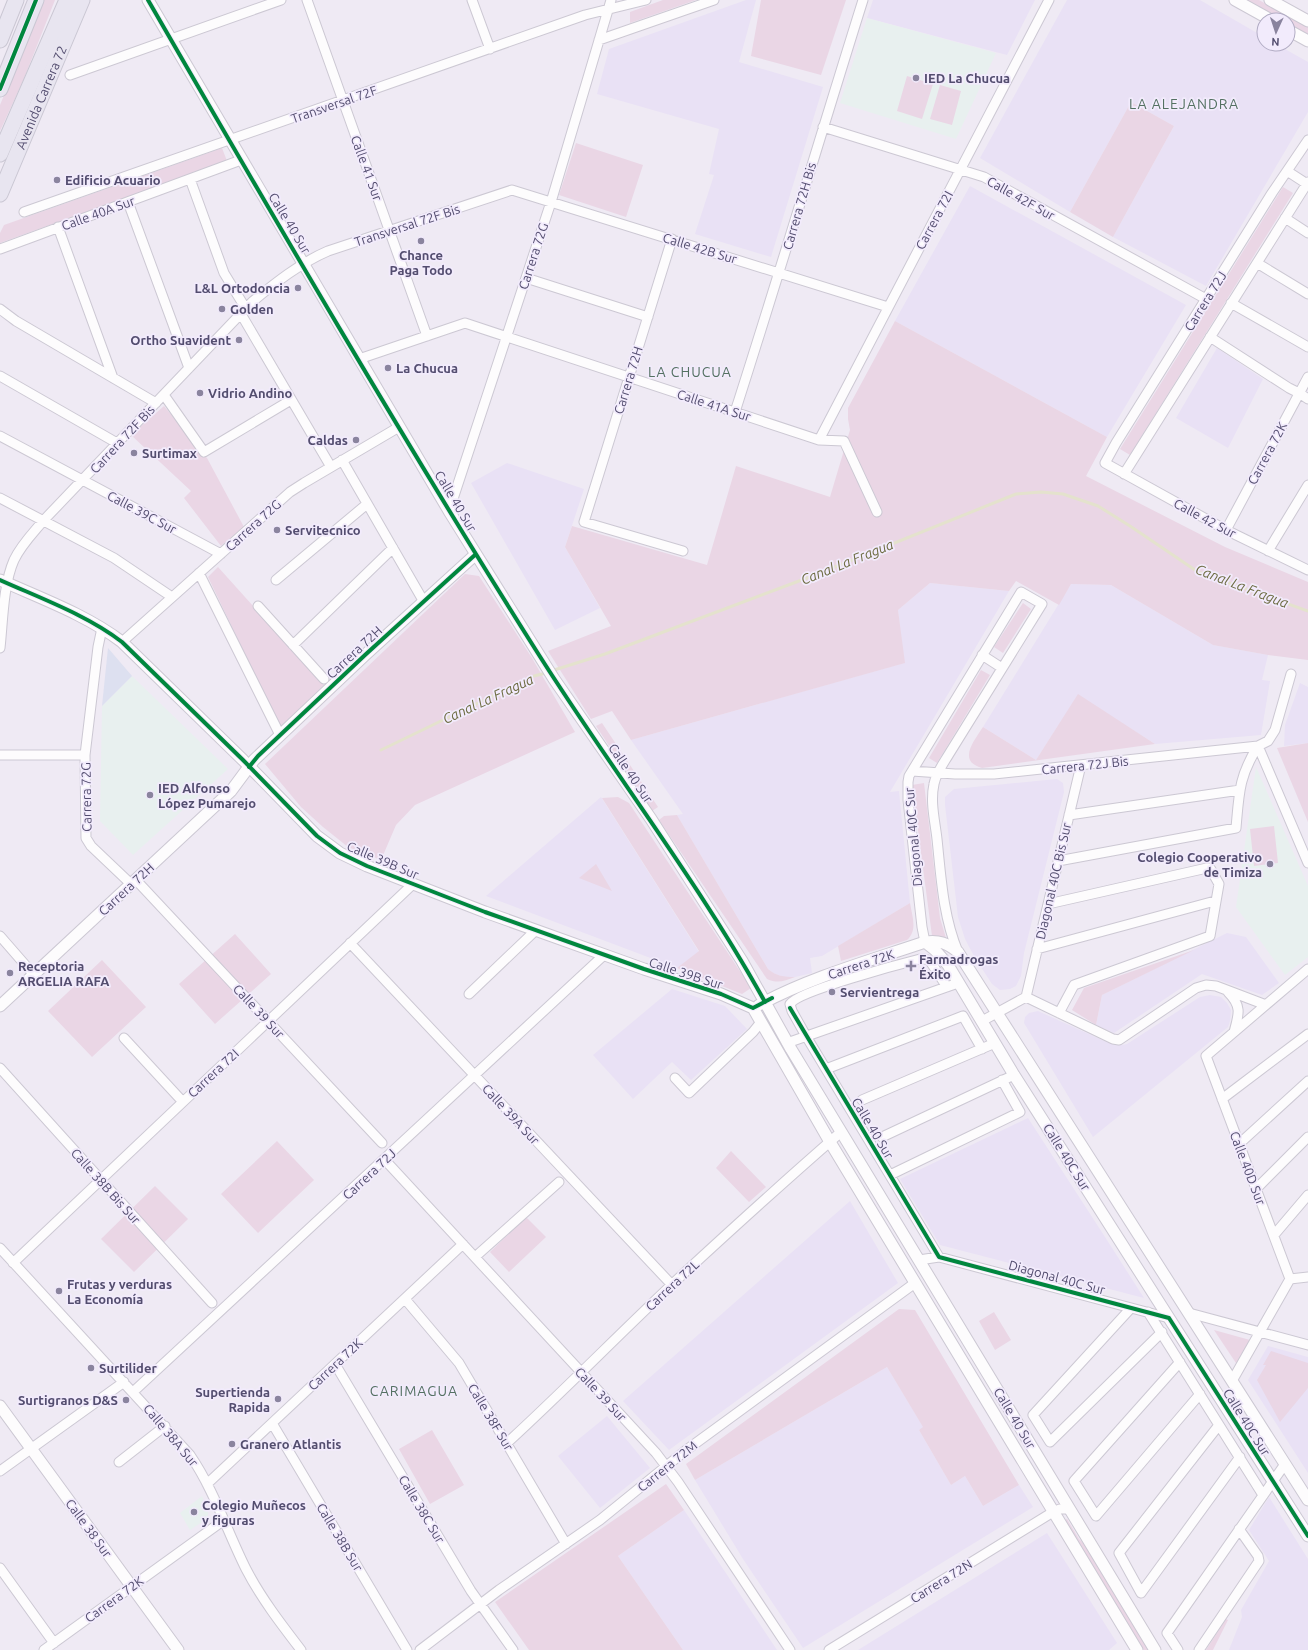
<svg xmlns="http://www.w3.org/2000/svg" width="1308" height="1650" font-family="Ubuntu,sans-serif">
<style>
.residential{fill:#e9e1f5}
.education{fill:#e8f0ef}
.medical{fill:#dde0f0}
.green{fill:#ead6e5}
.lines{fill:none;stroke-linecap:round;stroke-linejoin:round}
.stream{stroke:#e4e2cd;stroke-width:3}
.minor-casing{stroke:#ccc8d3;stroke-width:11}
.tertiary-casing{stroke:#ccc8d3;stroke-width:13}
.trunk-casing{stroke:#cac7d3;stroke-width:17}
.minor{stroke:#fdfcfd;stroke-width:9}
.tertiary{stroke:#fdfcfd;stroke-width:11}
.trunk{stroke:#e8e5f0;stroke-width:15}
.cycleway-casing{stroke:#f2ebfc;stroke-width:6}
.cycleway{stroke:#00873e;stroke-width:4}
.poi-dot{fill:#8a849e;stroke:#f2ebfc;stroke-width:1.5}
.labels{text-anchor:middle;stroke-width:3.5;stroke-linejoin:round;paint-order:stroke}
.poi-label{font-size:13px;font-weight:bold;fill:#534d6f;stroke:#f2ebfc;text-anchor:start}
.street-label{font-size:13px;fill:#534d6f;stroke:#f2ebfc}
.neighbourhood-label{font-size:14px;letter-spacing:1px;fill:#547162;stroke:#f2ebfc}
.water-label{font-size:14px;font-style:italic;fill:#6c6b40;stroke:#f2ebfc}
</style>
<rect width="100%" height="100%" fill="#efeaf4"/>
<path class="residential" d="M746,0H756L739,62L823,87L771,257L695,234L714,175L709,174L719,129L597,94L609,49Z
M873,0H1035L1007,55L867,18Z
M1067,0H1200L1264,37V44H1276L1308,62V112L1206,286L1113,237L1174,126L1131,102L1070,212L980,158Z
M970,186L1186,305L1107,437L895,321Z
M1217,348L1263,379L1228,448L1176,418Z
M507,463L584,489L565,547L600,608L555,630L471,483Z
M930,583L1009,591L890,792L899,791L910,903L822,956L810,958L812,973L795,977H783L773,973L768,969L677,815L683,814L631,740L904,663L898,610Z
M1071,584L1111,585L1213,645L1268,655L1262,680L1270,681L1261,735L1155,744L1078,695L1036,760L983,727Z
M1300,683L1308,687V743L1284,746L1285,725Z
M1057,779L1063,783L1064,792L1024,953L1021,976L1016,986L1010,989L1000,990L992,984L975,958L965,939L958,917L945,805V797L954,789Z
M601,797L699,952L677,968L486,896Z
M1227,933L1246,937L1279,983L1262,995L1202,974L1114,1033L1096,1025L1102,995Z
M672,989L725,1006L747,1029L691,1080L672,1062L633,1099L593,1055Z
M1210,995L1221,997L1227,1003L1231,1010L1230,1021L1228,1027L1093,1137L1024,1023L1025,1017L1029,1013L1038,1011L1111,1044L1122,1045L1127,1044L1200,997Z
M1028,1118L1105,1237L1144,1298L940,1245L900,1179Z
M850,1201L898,1283L669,1450L623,1401Z
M1268,1346L1308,1357V1473L1248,1380Z
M887,1367L924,1428L919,1430L951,1485L965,1476L983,1506L1019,1485L1033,1507L803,1648L743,1559L695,1480Z
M607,1416L650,1468L600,1508L558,1456Z
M1269,1497L1308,1559V1650H1229L1242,1617L1241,1610L1269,1561L1249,1530Z
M684,1510L771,1641L777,1650H683L618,1556Z
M1047,1533L1117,1643L1109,1650H858Z"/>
<path class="education" d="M867,18L996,53L956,139L840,103Z
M132,676L228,769L133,855L100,821L102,706Z
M1256,767L1308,886V957L1285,975L1236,907Z
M202,1496L208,1511V1516L205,1520L190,1530L180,1513Z"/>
<path class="medical" d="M108,648L132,676L102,706Z"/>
<path class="green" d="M43,0H55L23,81L0,131V105Z
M663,0H696L630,23V12Z
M761,0H846L821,75L751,56Z
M1244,0H1259L1308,27V35L1288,24V20H1281Z
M907,76L933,84L922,119L897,111Z
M940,85L961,91L952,125L930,119Z
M1131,102L1174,126L1113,237L1070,212Z
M576,143L643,165L626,217L559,195Z
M222,148L227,161L0,243V233L4,225Z
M1283,187L1293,193L1130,455L1120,449Z
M895,321L1107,437L1086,476L1225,547L1308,582V660L1268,655L1213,645L1111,585L1071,584L1059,605L1016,581L1009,591L930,583L898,610L905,663L631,740L612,711L591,719L548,651L611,626L565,547L572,526L707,565L736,466L830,497L850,430L848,419V408Z
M164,406L207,458L244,527L221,546L184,498L191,491L131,435Z
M218,567L324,685L280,727L208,577Z
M465,574L479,576L532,658L575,732L415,805L396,825L381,860L348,847L323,827L301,807L265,764Z
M1023,603L1031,609L1003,653L994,647Z
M981,670L990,675L937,763L929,758Z
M1078,694L1155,744L982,768C957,761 974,741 983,727L1036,760Z
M602,723L658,807L652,811L596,726Z
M1308,743V822L1277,748Z
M924,783L940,918L946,938L932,936L912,785Z
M618,797L629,803L751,988L742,994L677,968L699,951L602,798Z
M677,815L768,969C776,976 784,977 795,977C784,981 778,984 767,979L659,820L664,816Z
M1274,826L1278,863L1254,866L1250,829Z
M596,864L612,891L579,878Z
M910,903C912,916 918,930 907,940L841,961L838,946Z
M235,934L271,974L215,1024L179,984Z
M1194,950L1102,995L1096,1025L1072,1010L1084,988Z
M102,960L146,1007L92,1057L48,1011Z
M277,1141L314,1180L258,1233L221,1194Z
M731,1151L766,1187L749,1202L716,1168Z
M155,1186L188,1219L134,1272L101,1239Z
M526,1217L546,1237L509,1272L490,1252Z
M899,1309L915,1310L1019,1485L983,1506L965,1476L951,1485L919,1430L923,1427L887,1367L695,1480L686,1464Z
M994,1312L1011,1340L995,1350L979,1321Z
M1214,1330L1250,1340L1238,1366Z
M1271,1351L1308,1363V1388L1280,1422L1257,1380L1266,1365H1263Z
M432,1430L464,1485L430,1504L399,1449Z
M666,1484L684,1510L618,1556L683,1650H529L495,1602Z
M1067,1519L1079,1539L1091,1550L1151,1650H1144L1065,1520Z
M1226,1619L1228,1620L1213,1650H1206Z"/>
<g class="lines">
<path class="stream" d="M551,671L605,654L815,575L1016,494L1041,492L1063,494L1098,506L1130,526L1198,572L1308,611
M381,750L534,676L546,673"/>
<g class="minor-casing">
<path id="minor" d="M307,0L427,336
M472,0L490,49
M599,40L714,0
M70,75L281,0
M823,127L984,177L1206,299
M1308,140L1272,193L1116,443L1105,463L1226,530L1308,570
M1287,171L1307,184
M190,179L224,273L246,309
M128,202L189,368
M24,212L585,15L646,0
M1285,218L1308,233
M58,227L113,378
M672,239L584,522L683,551
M0,249L241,160
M1257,263L1308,294
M526,278L648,317
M1231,303L1308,347
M0,309L16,321L156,403
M241,314L331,467
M1210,337L1289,388L1299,393L1308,399
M359,359L465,323L819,440L844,441L877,512
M0,376L117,443
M164,395L204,452L291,400
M735,412C779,275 820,137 863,0
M0,436L221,554
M819,440L1049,0
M342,460L424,602
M1124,474L1308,182
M0,498L114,558L172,597
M449,511L551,202L611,0
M1226,530L1308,377
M1268,551L1308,485
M199,573L280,735
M276,580L367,504
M258,606L324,679
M102,628L98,647L85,755L86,838L91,846L131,884
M122,642L290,492L304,483L399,427
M293,645L393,548
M0,648C3,621 3,585 14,560C21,545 33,533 43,521L252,302C275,283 300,263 328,251L512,190L888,307
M982,655L1002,668
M1258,746L1308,863
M0,755H85
M912,771L955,774H994L1258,746L1268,741L1275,730L1291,674
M1069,815L1240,790
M1058,861L1236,828C1239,793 1239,776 1258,746
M136,880L382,1143
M1048,904L1207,868H1210L1219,884L1210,936L1074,985L1059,1013
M0,936L34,975
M925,942L922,927L908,800V782L909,776L1021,592L1042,604L949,754C943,764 936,773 934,784C930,802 935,821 937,839C941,877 943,916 958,952
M350,943L672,1285
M1037,949L1215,901
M1228,992C1242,1006 1239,1014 1234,1032
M469,994L536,930
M1026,997L1113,1039L1119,1040L1196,988L1206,985L1216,986L1266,1005
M1026,997L1081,765
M982,1021L1026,997
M124,1038L183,1102
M787,1043L958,983
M0,1068L212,1303
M826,1069L963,1016L982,1049
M675,1078L689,1093L753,1032L761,1022
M1222,1099L1308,1034
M862,1100L995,1043
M882,1137L1014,1075
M1239,1144L1308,1081
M384,1159L656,1453L678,1482L790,1650
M890,1175L1020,1112L1002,1080
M1256,1189L1308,1137
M1274,1235L1308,1195
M0,1248L190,1455C214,1490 227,1531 246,1569C261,1598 281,1624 301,1650
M475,1257L559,1182
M939,1257L806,1036L792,1011L790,1004C798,991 900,964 920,959H925L930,961L947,987
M919,1260L939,1257L1169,1318
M13,1263L413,884
M1290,1279L1206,1056L1308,969
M1290,1279L1308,1277
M405,1299L459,1363L566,1544
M1131,1308L1033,1415L1050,1442L1162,1332
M1148,1312L1263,1495
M1189,1313L1308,1345
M1180,1362L1074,1481L1096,1516L1200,1394
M335,1364L471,1591L513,1650
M1232,1381L1290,1279
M133,1392L604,955
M272,1423L407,1650
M1219,1425L1119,1553L1141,1593L1240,1457
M507,1443C566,1389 622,1331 681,1276C734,1227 787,1179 841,1132
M119,1462L165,1426
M0,1471L124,1382
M207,1484L463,1244
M0,1568L54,1643
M44,1650L224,1520
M420,1650L499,1590L600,1520L685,1451L915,1283
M829,1650L1053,1512L1060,1509H1069
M1178,1650L1167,1633L1285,1464
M1199,1650L1259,1561L1258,1556L1239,1529"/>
</g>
<g class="tertiary-casing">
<path id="tertiary" d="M148,0L449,511L554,679L651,819L742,961L791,1049L1155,1650
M1235,0L1271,20
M1270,0L1308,21
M1288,30L1308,41
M0,580C40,598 87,615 122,642L243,760L317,836L340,853L367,866L485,912L644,969L721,994L753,1008
M925,942L935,950L948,965L1014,1075L1308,1536
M759,1005C811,977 869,961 925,942C939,940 947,943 958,952L1308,1500
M0,1006L231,791L254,760L272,743L365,655L476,554
M753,1008L830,1142L1137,1650
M0,1406L178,1650"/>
</g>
<g class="trunk-casing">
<g id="trunk">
<path d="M0,40L16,0"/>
<path d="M0,89L36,0"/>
<path d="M0,154L67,0"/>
<path id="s1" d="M0,194L82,0"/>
</g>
</g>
<use href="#minor" class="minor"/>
<use href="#tertiary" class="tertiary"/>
<use href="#trunk" class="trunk"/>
<g class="cycleway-casing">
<path id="cycleway" d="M148,0C275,220 403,440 539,655C613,772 698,881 765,1002
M0,89L36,0
M0,580C40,598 87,615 122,642L243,760L317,836L340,853L367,866L485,912L644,969L721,994L753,1008L772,998
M249,767L258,756L365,655L476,554
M790,1008L939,1257L1169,1318L1308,1536"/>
</g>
<use href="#cycleway" class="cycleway"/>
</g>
<g class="poi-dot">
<circle cx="916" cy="78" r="4"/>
<circle cx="57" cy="180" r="4"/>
<circle cx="421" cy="241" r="4"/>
<circle cx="298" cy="288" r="4"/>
<circle cx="222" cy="309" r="4"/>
<circle cx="239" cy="340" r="4"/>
<circle cx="388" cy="368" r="4"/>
<circle cx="200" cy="393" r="4"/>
<circle cx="356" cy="440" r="4"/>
<circle cx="134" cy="453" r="4"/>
<circle cx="277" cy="530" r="4"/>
<circle cx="150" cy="795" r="4"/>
<circle cx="1270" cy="864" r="4"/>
<path d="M909 960h4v4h4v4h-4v4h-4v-4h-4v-4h4z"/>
<circle cx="10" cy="973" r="4"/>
<circle cx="832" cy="992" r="4"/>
<circle cx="59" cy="1291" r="4"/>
<circle cx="91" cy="1368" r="4"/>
<circle cx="278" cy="1399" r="4"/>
<circle cx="126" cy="1400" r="4"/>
<circle cx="232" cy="1444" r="4"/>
<circle cx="194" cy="1512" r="4"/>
</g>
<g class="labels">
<g class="poi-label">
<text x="924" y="83">IED La Chucua</text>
<text x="65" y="185">Edificio Acuario</text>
<text x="421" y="260" text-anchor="middle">Chance<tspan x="421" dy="15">Paga Todo</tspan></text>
<text x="290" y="293" text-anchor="end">L&amp;L Ortodoncia</text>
<text x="230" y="314">Golden</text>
<text x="231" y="345" text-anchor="end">Ortho Suavident</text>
<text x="396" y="373">La Chucua</text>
<text x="208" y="398">Vidrio Andino</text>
<text x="348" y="445" text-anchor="end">Caldas</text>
<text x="142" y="458">Surtimax</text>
<text x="285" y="535">Servitecnico</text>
<text x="158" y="793">IED Alfonso<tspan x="158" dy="15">López Pumarejo</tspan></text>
<text x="1262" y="862" text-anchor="end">Colegio Cooperativo<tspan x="1262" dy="15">de Timiza</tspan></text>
<text x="919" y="964">Farmadrogas<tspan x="919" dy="15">Éxito</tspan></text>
<text x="18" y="971">Receptoria<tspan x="18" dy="15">ARGELIA RAFA</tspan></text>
<text x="840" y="997">Servientrega</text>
<text x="67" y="1289">Frutas y verduras<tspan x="67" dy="15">La Economía</tspan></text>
<text x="99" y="1373">Surtilider</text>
<text x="270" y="1397" text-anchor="end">Supertienda<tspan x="270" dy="15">Rapida</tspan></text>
<text x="118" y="1405" text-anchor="end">Surtigranos D&amp;S</text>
<text x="240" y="1449">Granero Atlantis</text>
<text x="202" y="1510">Colegio Muñecos<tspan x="202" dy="15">y figuras</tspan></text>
</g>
<g class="street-label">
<text dy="5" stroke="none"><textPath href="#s1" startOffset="105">Avenida Carrera 72</textPath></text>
<text transform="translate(334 104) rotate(-19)" y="5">Transversal 72F</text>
<text transform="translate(367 168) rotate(70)" y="5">Calle 41 Sur</text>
<text transform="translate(1021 198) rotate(29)" y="5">Calle 42F Sur</text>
<text transform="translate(799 206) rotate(-74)" y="5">Carrera 72H Bis</text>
<text transform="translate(98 213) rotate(-20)" y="5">Calle 40A Sur</text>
<text transform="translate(934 220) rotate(-62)" y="5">Carrera 72I</text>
<text transform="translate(290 223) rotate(59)" y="5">Calle 40 Sur</text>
<text transform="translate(407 225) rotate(-18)" y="5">Transversal 72F Bis</text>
<text transform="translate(700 248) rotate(17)" y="5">Calle 42B Sur</text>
<text transform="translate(533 256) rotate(-72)" y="5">Carrera 72G</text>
<text transform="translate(1205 301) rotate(-58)" y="5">Carrera 72J</text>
<text transform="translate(628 380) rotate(-73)" y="5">Carrera 72H</text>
<text transform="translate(714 405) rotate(18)" y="5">Calle 41A Sur</text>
<text transform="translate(122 439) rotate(-47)" y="5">Carrera 72F Bis</text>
<text transform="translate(1267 453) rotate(-62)" y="5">Carrera 72K</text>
<text transform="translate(456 501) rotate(59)" y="5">Calle 40 Sur</text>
<text transform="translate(142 512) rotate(28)" y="5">Calle 39C Sur</text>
<text transform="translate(1205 518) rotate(28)" y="5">Calle 42 Sur</text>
<text transform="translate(253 525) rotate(-42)" y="5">Carrera 72G</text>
<text transform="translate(354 652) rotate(-43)" y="5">Carrera 72H</text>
<text transform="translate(1085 765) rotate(-6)" y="5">Carrera 72J Bis</text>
<text transform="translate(631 773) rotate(56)" y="5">Calle 40 Sur</text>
<text transform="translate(86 797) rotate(-91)" y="5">Carrera 72G</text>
<text transform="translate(913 837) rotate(-95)" y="5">Diagonal 40C Sur</text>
<text transform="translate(383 860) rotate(23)" y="5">Calle 39B Sur</text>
<text transform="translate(1053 881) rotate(-77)" y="5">Diagonal 40C Bis Sur</text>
<text transform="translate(126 889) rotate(-43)" y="5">Carrera 72H</text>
<text transform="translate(861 964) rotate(-18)" y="5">Carrera 72K</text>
<text transform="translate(686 973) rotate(18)" y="5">Calle 39B Sur</text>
<text transform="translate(259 1011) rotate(47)" y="5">Calle 39 Sur</text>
<text transform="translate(213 1073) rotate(-43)" y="5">Carrera 72I</text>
<text transform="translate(511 1114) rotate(47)" y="5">Calle 39A Sur</text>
<text transform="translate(873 1128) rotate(59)" y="5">Calle 40 Sur</text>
<text transform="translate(1067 1157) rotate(58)" y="5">Calle 40C Sur</text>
<text transform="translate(1248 1168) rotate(69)" y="5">Calle 40D Sur</text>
<text transform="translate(369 1174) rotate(-43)" y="5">Carrera 72J</text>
<text transform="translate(106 1186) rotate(48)" y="5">Calle 38B Bis Sur</text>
<text transform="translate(1057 1277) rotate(15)" y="5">Diagonal 40C Sur</text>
<text transform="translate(672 1285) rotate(-43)" y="5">Carrera 72L</text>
<text transform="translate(335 1364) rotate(-43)" y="5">Carrera 72K</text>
<text transform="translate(601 1394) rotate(47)" y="5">Calle 39 Sur</text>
<text transform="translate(491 1417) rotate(59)" y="5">Calle 38F Sur</text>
<text transform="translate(1015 1418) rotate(59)" y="5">Calle 40 Sur</text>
<text transform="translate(1247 1422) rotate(58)" y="5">Calle 40C Sur</text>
<text transform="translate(171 1435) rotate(50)" y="5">Calle 38A Sur</text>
<text transform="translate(667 1466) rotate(-39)" y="5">Carrera 72M</text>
<text transform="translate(422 1509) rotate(59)" y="5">Calle 38C Sur</text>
<text transform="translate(89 1528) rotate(54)" y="5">Calle 38 Sur</text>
<text transform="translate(340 1537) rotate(59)" y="5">Calle 38B Sur</text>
<text transform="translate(941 1581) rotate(-32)" y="5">Carrera 72N</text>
<text transform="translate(114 1599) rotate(-36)" y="5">Carrera 72K</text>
</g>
<g class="neighbourhood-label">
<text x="1184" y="109">LA ALEJANDRA</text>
<text x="690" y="377">LA CHUCUA</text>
<text x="414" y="1396">CARIMAGUA</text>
</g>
<g class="water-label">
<text transform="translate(847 562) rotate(-22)" y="5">Canal La Fragua</text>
<text transform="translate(1242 586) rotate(21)" y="5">Canal La Fragua</text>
<text transform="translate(488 699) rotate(-25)" y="5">Canal La Fragua</text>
</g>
</g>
<g transform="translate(1276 32) rotate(183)"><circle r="19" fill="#f2ebfc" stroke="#b2acc4"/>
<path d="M0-3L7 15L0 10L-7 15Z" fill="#8a849e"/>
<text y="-6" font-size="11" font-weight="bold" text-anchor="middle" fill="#534d6f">N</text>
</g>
</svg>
